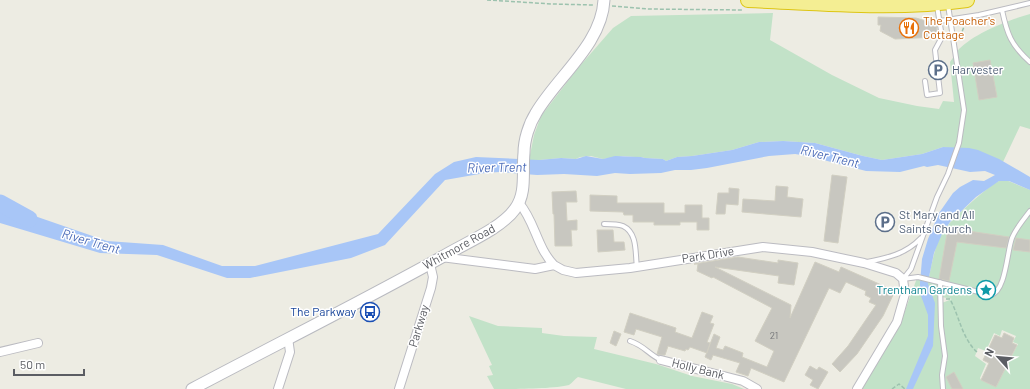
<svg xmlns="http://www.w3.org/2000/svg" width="1030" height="389" font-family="Barlow,sans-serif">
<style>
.green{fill:#c2e2c8;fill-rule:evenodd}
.water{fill:#a8c6f7}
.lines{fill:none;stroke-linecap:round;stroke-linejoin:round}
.river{stroke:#a8c6f7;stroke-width:17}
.building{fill:#c8c7c0;stroke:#d1cfc2}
.lane-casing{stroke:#bbbbc1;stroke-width:6}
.street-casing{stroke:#bbbbc1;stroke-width:10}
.secondary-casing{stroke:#b9bac0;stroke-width:13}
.highway-casing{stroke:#ddc513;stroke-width:16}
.path{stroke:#9cc2ae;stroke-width:1.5;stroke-dasharray:4 2;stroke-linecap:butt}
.lane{stroke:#fff;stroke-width:4}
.street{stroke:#fff;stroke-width:8}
.secondary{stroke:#fff;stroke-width:11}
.highway{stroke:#f4ee93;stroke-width:14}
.labels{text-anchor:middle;stroke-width:3;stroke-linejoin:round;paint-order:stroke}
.number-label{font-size:10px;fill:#76787a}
.food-label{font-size:12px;fill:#c56008;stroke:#fff;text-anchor:start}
.service-label{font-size:12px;fill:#4e5e75;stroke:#fff;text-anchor:start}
.street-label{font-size:12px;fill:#5b5d63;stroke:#fff}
.culture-label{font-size:12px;fill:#0d838f;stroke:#fff;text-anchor:end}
.transit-label{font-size:12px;fill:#164399;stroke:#fff;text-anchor:end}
.water-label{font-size:13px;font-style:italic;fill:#4d6db9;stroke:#fff}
</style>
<rect width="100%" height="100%" fill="#edece3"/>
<path class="green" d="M773,13L770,40L832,75L879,98L917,106L939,109L943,101L954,102L950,62C953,58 956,53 959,49C975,33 1008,20 1030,14V129L1020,126L1003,162L988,155L943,147L922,154L882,160L863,156L815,143L783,141L759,142L732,150L692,156L677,157L666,161L663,159L645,158L641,157H635L623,156L603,159L591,156L580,157L576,159L561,158L539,160H529L534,135L541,116L578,68L613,28L631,16Z
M1006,180L1030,190V389H861L899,327L917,278L940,284L942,303L952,299L942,297L940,280L929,277C932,262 935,246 942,233C947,223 990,184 999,181C1001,180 1004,181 1006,180ZM1002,330L1016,336L1013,342L1018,344L996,387L981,380L980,378L986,364L975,356L978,348L986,351L994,333L1000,336Z
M469,316L498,326L542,328V333L564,336L597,337L594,349L656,364L692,376L732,384L744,389H626L578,377C575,379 572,383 569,385C554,389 512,389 494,389L487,376L493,375L489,366L492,365Z"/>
<path class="water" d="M783,141L815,143L863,156L882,160L922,154L943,147L969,148L978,150L999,159L1030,177V190L1009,181H999L976,197L950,222L942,234L934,253L929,277L928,284L935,303L933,346L913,389H906L928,336V315L920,293V283L922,259L928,239L939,213L953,193L960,187L973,180L984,181L995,175L985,171L970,172L938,165L927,167L924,166L900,172L866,171L808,156L795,154L769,156L707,168L691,170H675L661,173L630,174L615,173L597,176L564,174L537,175L499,172L485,173L445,180L385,245L351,258L250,278H227L157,255L100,253L0,223V204L107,241L163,245L222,266H255L378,234L435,174L454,162L476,157L539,160L561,158L576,159L586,156L603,159L615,156L641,157L645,158L663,159L666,161L677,157L692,156L732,150L759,142Z"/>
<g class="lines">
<path class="river" d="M0,203L29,219"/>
</g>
<path class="building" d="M878,17L916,18L936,24L938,37L895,39L880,31L881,25H878Z
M990,60L997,97L979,100L973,63Z
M832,175L847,177L838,243L824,241Z
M776,186L788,187L787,197L803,199L801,217L742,212L743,199L775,201Z
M729,188L739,189L738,205L726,204L725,214H716L718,193H729Z
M576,191L577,202H566L567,221L577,220V230H571L572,246H555L554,214H553L552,192Z
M590,195L617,196V203H664V213H685V205H702V218H709V230H697V222H680V225H654V222H633V215H624L623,212L590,211Z
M948,228L1009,237L1006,248L957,242L949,281L939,279Z
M597,230H613L614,242H624L625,250L598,252Z
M1016,238L1030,240V252L1013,250Z
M738,257L778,263V260L798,263L794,285L778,283L779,276L715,267L791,305L790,318L815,262L839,272L841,267L895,291L883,316L857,354L840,372L832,364L848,346L876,305L869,302L871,298L865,295L866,291L846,282L840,293L829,288L784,382L751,368L748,376L736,372L740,363L713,355L711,360L705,357L714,334L720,337L716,348L723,350L725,346L743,353L742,357L767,367L774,351L755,341L772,308L713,277L712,278L697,271L698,264H694Z
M702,312L713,316L710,323L714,324L707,342L710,343L707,353L690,347L688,350L686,349L685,351L668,346L665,355H659L657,354L662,337L636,329L634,335L624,332L630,313L676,328L675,332L692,338Z
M614,331L621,334L616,346L610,343Z
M1004,333L1014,338L1012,343L1017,345L996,387L981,380L989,363L983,360L995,335L1002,338Z
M810,366L817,370L819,367L828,372L818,389L810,385L813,380L805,375Z
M954,372L963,389H952L946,377Z"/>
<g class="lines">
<g class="lane-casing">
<path id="lane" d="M1002,10C1007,34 1011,45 1030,62
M940,21L979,15L1030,3
M925,81L927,95L940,93L935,50L942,37L937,6
M604,224C610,224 618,224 623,226C638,233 635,254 637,267
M867,262C887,258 906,254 921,238
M903,279L911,269L937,197L948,174L959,143L964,110L948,5
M903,279L918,277L991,295C1006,291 1007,251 1012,238C1016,228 1024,219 1030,211
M940,282L941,326L945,356L942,375L943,389
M630,341C645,346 648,354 661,360"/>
</g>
<g class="street-casing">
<path id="street" d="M519,203C535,221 537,248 554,265
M441,257L535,269L554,265L563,270L576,273L630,268L763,247L812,252L864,263L896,273L903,279L905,294L897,322L857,389
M0,352L38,343
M661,360L743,381L757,389
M278,389L290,352L288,338
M399,389L431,288L433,277L430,264"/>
</g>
<g class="secondary-casing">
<path id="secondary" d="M192,389C275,345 359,303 442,257C463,244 501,229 515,209C527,193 522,172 524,153C524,140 529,124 536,113C557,77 602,44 604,0"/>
</g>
<g class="highway-casing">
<path id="highway" d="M748,0C820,3 895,10 967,0"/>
</g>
<path class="path" d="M487,0L552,4L593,5
M612,6L648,9L742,10
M960,37L965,24
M946,299H950C960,318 962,339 978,353
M892,389L899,384L905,389"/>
<use href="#lane" class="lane"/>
<use href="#street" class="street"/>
<use href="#secondary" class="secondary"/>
<use href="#highway" class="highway"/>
</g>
<defs>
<g id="restaurant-ring" transform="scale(1)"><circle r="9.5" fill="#fff" stroke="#e8710a" stroke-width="1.5"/><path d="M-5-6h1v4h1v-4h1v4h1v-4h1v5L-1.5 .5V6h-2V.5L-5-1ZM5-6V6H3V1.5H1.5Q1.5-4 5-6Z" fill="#e8710a"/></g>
<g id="parking-ring" transform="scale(1)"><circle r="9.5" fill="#fff" stroke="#5c6f8a" stroke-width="1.5"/><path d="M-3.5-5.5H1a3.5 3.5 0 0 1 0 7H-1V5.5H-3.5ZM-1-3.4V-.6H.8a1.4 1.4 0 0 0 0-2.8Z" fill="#5c6f8a"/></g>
<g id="sight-ring" transform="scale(1)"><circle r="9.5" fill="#fff" stroke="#0f9aa8" stroke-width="1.5"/><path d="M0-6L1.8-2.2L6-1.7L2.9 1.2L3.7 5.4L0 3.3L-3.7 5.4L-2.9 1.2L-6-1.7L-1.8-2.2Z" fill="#0f9aa8"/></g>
<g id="bus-ring" transform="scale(1)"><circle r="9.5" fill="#fff" stroke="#1a4fb4" stroke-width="1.5"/><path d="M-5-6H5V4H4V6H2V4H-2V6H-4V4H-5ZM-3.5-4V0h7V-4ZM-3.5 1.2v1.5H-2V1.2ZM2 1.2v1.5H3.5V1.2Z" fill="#1a4fb4"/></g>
</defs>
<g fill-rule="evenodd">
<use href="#restaurant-ring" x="909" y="28"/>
<use href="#parking-ring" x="938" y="70"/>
<use href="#parking-ring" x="885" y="222"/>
<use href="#sight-ring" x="986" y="290"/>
<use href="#bus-ring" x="370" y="312"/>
</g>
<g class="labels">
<g class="number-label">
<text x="774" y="339">21</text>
</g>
<g class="food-label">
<text x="923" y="25">The Poacher's<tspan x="923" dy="14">Cottage</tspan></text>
</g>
<g class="service-label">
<text x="952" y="74">Harvester</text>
<text x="899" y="219">St Mary and All<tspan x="899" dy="14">Saints Church</tspan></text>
</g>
<g class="street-label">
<text transform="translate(459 247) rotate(-29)" y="4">Whitmore Road</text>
<text transform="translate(708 255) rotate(-9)" y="4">Park Drive</text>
<text transform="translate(419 326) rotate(-73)" y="4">Parkway</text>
<text transform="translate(698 369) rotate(14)" y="4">Holly Bank</text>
</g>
<g class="culture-label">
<text x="972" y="294">Trentham Gardens</text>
</g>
<g class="transit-label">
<text x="356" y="316">The Parkway</text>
</g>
<g class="water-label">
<text transform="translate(830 156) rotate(14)" y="5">River Trent</text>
<text transform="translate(497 167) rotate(-1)" y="5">River Trent</text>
<text transform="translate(91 241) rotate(16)" y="5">River Trent</text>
</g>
</g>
<g transform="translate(998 357) rotate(297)" stroke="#ffffff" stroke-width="3" paint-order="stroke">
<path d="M0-3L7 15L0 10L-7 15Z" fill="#5b5d63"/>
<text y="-6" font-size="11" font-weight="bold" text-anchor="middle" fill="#5b5d63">N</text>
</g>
<path d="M14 369v6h70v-6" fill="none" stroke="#5b5d63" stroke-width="2"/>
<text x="20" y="369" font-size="12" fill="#5b5d63" stroke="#ffffff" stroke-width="3" paint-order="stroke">50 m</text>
</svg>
